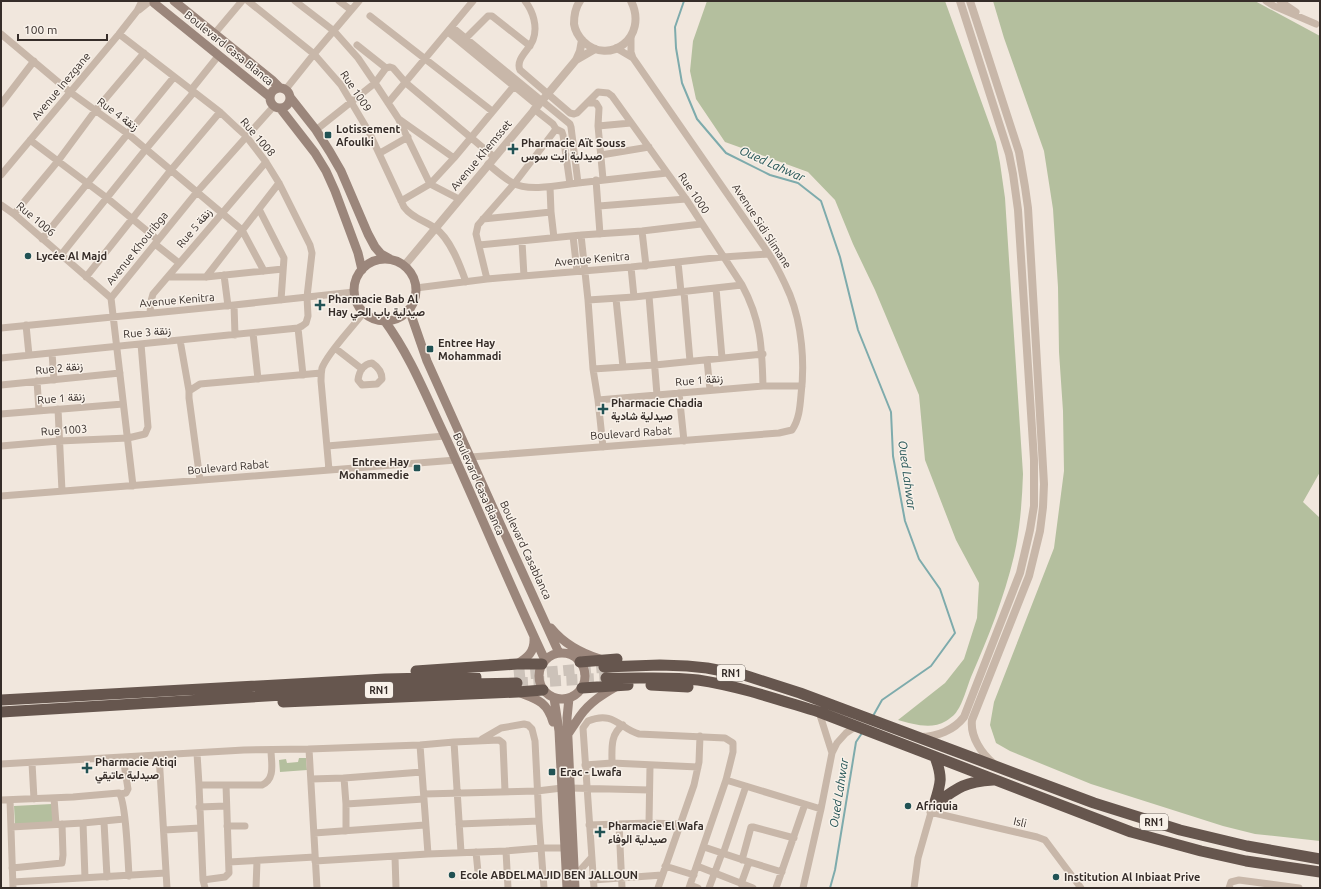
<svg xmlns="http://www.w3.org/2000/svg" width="1321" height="889" font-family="Ubuntu,Vazirmatn,sans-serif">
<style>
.green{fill:#b4bf9e}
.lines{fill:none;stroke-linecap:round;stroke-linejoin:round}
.stream{stroke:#7eabac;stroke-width:2}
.trunk-tunnel{stroke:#ccc2b9;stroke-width:11;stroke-dasharray:11 5.5;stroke-linecap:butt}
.minor{stroke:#c8b7a9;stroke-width:7}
.tertiary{stroke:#c8b7a9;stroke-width:8}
.secondary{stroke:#9b867b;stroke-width:9}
.trunk{stroke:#66564e;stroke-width:11}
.poi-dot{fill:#215254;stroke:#f8f1e9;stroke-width:1.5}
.labels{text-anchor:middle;stroke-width:3;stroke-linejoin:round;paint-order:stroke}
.shield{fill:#f8f1e9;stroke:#706863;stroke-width:1}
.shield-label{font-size:10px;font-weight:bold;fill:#362d29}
.street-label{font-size:11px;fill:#362d29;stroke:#f8f1e9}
.poi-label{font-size:11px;font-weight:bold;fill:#362d29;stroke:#f8f1e9;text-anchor:start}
.water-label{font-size:12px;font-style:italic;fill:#215254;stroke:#f8f1e9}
</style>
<rect width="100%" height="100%" fill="#f1e7dd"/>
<path class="green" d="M707,1H945L996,142L1000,163L1005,198L1023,474C1022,502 1020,529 1014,556C1004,598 988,638 971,677C967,687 963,703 957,711C955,715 949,719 946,721C931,730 913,724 898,720L945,683L964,659L977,618L979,583L956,540L925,460L919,395L875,290L853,244L835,200L808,172L725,142L696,99L690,71L693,41Z
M993,1H1255L1320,36V472L1303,502L1320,518V841L1255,834L1223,826L1091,784L1010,751L996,743L990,725L994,702L1054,548L1064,471L1063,411L1059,352L1058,287L1053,209L1044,151L1004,38Z
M299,758H306L307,770L280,772L279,760L286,759L287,763L298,762Z
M52,804L53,822L15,824L14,806Z"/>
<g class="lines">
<path class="stream" d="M684,1L675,27L676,48L682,83L697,119L726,153L770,175L798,183L821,201L840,257L858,330L891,412L893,456L905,521L919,559L940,589L955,633L931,666L882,700L873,716
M830,888L835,870L856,742L862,733"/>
<path class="trunk-tunnel" d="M514,675L604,667
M517,683L606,678"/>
<path class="minor" d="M248,1L314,54L341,85L369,132L404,207C412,218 424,220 435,228C450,238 460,265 466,282
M295,1L334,31L358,58L375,83L316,130
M339,1L351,10
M525,1C533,11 538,27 533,40C530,49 515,59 520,70L570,113L574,114L577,113L598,92L608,93L612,96L686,199L742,285C761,320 762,347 763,386
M1266,1L1274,6L1316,24
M1280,1L1296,12
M139,10L149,2
M370,16L492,111
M452,27L570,124L571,127L578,183L667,173
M448,32L537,105
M215,33L242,1
M1,34L70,92L128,134L242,230L264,271
M631,37V52L633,58
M466,38L488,16H492L530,46
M357,45L386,68L375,83L398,118L430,184L459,199
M386,68L390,67L393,68L406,83L494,157
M286,89L314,54L359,1
M191,90L219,55
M388,103L473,1
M587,103H596L599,108L598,126L603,179
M1,104L34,61
M399,119L454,158
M598,126L631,123
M556,129L562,132L563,135L570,184
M30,140L107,198L158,240
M380,153L408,137
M601,155L649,147
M488,164C496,171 504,178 513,183C528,192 561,185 578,183
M1,175L119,34L137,11L142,1
M596,180L600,234
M401,201L430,184L454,158L514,86
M1,205L14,214L111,298
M599,206L686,199
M259,209L284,258L281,300
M551,212L554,238
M14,214L58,161L95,111L144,53
M483,219L551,212L550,187
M642,231L646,266
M573,236L577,271
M42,239L174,77
M522,242L524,276
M155,244L179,263
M479,245L581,235
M61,255L146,149L194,92
M678,262L681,292
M631,267L634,297
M224,275L228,306
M86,277L171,170L220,112
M168,277H206L283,269
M206,277L279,183
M487,279L476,234L478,225L514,184L556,129L553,124L534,109
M416,288L487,279L631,267L723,257L769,254
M716,288L722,358
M684,292L690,361
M649,296L657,395
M616,299L623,367
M588,300L634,297L742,285
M234,305L235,335
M150,313L151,301L153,294L266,162
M26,325L29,355
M1,328L234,305L354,292
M298,328L303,375
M253,333L258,379
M180,340L189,391
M335,348L362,369
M52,353L54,380
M1,358L298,328L302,326L306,323L308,316L307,297L312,253L310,245L279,183L266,162L246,136L236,127L220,112L119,34
M707,360L710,390
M372,363C378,367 382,372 382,379L377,384L362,385L358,380C359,372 363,364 372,363Z
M593,369L655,365L763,354
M37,381L39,411
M1,385L120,373
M679,393L684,441
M598,400L763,386H802
M58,409L62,491
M1,414L123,404
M1,446L59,441L128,438L145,434L148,427L141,344
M327,446L445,436
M603,447L598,400L593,369L588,300L581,235L642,231L701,224
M471,457L779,433L792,430C799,420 800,407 801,395C805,363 802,325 790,295C784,281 777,267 769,254L633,58L616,48
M329,470L321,381C321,377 321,373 322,368C328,352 353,327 364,312
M200,480L189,398V391L200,384L321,373
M133,486L111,298L197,192L274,106
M1,496L456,460
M819,712L832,753
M454,742L461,852
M420,745L428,854
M309,749L317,888
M197,753L199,785H262C276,779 271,762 271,750
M159,755L167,888
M32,763L34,799
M612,763C612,749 610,734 623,725
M1,764L244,750L309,749L420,745L454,742L499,740L503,743L505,791
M585,765L612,763L698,767
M344,778L346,804V831
M311,779L344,778L422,772
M726,780L821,809
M199,785L203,880
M570,788L649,790
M120,794L126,793L128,789L123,757
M424,794L537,791L562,788
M54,798L56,824
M1,800L73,797L119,793C126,801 128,861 129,876
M10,800L13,888
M346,804L424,799
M199,807L226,806
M930,812L1037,837L1045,840L1081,888
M539,821L544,888
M104,822L107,877
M83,823L85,878
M649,823L650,766
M459,824L539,821L535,741L532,729L528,725L524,724L501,728L482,739
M619,824L622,888
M589,825L649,823L680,824
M227,826H245
M11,827L83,823L124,819
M164,830L200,828
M314,833L425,825
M704,847L740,859L782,872
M506,851L508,888
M476,852L478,872
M723,854L746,786
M395,857L396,888
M742,860L751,827H753L794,838
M315,861L428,854L506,851L541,848H569
M229,862L315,857
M665,866L694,875
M697,866L753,888
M12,868L62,863L63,855L62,824
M574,877L591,858
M593,880L662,875
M13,882L166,873
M741,884L749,862
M690,885L698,888
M205,888L203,880L225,877L229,873L226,785
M256,888L257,861
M594,888L583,728L588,721C614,710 620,729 639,734L725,738L733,743V752L726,780L689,888
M658,888L694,785L699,762L700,736
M709,888L722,853
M776,888L805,804
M803,888L821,809L832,753L837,743L846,733L855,727
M914,888L918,858L932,809
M1229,888L1231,882L1239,880L1299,888"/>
<path class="tertiary" d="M580,1C575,8 574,16 574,24C575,30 579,37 583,41C609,67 649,37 631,1
M970,1L1019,152L1025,187L1028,208L1044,484L1043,507L1040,531L1029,576L972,720C970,737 982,754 994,764
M576,60L595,49
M404,266L576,60L580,51L582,40
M920,737C937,737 954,730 964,717L1020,573L1030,530L1034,506V460L1018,210L1013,174L1009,154L960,1"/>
<path class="secondary" d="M174,1L272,80L279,87
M154,3L270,97
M270 98a10 10 0 1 1 20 0a10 10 0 1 1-20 0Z
M290,97L316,130L330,152L341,171L368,234L375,247L381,254L390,259
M280,108L315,153L326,171L335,191L358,253L362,270
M354 290a31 31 0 1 1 62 0a31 31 0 1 1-62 0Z
M409,309L427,361L503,530L559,653
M384,320C410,355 426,396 445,436C479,510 510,586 545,660
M551,628C564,644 581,653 600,659
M539 676a23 23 0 1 1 46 0a23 23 0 1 1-46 0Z
M517,664C527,658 535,652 534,638
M518,692C536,699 547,701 553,722
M554,698L559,731L567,888
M569,698L567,718L575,888
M568,734C572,728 576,722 580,716C590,702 603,694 617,686"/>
<path class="trunk" d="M580,662L617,659
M604,667L660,665L687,666L707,668L744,675L800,693L1094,803L1180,830L1247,846L1320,859
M416,671L517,664H542
M606,678C636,679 667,676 698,680C739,686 779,700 819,712L1131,832L1201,851L1246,861L1320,872
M651,685L688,687
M582,688L628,685
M1,700L385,679L476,677
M283,702L518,692L543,690
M1,712L469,684L517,683
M934,805C957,788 963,782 993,780
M934,805C941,783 943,778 935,757"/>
</g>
<g class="poi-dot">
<rect x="324" y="131" width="8" height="8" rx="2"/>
<path d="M511 143h4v4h4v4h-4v4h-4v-4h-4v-4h4z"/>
<circle cx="28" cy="256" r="4"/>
<path d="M318 299h4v4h4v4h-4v4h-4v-4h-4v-4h4z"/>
<rect x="426" y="345" width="8" height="8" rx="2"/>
<path d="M601 403h4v4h4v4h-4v4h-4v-4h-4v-4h4z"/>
<rect x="413" y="464" width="8" height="8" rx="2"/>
<path d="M85 762h4v4h4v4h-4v4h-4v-4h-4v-4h4z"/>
<rect x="548" y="768" width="8" height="8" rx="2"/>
<circle cx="908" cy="806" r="4"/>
<path d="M598 826h4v4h4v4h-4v4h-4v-4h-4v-4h4z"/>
<circle cx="452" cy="875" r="4"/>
<circle cx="1056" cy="877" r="4"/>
</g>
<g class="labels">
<g class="shield">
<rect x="717" y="665" width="28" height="16" rx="3"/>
<rect x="365" y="682" width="28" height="16" rx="3"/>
<rect x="1140" y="814" width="28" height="16" rx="3"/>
</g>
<g class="shield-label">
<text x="731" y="677">RN1</text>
<text x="379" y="694">RN1</text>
<text x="1154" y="826">RN1</text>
</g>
<g class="street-label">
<text transform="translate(229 48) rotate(39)" y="4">Boulevard Casa Blanca</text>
<text transform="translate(61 86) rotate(-50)" y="4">Avenue Inezgane</text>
<text transform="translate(356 91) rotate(56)" y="4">Rue 1009</text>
<text transform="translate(118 114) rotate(36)" y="4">Rue 4 زنقة</text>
<text transform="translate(258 137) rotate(49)" y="4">Rue 1008</text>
<text transform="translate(481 155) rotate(-50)" y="4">Avenue Khemsset</text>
<text transform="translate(694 193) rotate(56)" y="4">Rue 1000</text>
<text transform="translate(36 219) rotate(40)" y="4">Rue 1006</text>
<text transform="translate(762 226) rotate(57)" y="4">Avenue Sidi Slimane</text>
<text transform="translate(194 228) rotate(-50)" y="4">Rue 5 زنقة</text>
<text transform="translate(137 248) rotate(-51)" y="4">Avenue Khouribga</text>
<text transform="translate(592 259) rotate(-5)" y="4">Avenue Kenitra</text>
<text transform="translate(177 300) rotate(-5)" y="4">Avenue Kenitra</text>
<text transform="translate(147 332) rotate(-5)" y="4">Rue 3 زنقة</text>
<text transform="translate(59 368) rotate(-6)" y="4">Rue 2 زنقة</text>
<text transform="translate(699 380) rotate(-5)" y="4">Rue 1 زنقة</text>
<text transform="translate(61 398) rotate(-5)" y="4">Rue 1 زنقة</text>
<text transform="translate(64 430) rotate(-4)" y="4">Rue 1003</text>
<text transform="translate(631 433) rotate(-4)" y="4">Boulevard Rabat</text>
<text transform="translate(228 467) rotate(-5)" y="4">Boulevard Rabat</text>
<text transform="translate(479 484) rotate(66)" y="4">Boulevard Casa Blanca</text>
<text transform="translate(526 550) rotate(65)" y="4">Boulevard Casablanca</text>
<text transform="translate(1020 822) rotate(13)" y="4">Isli</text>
</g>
<g class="poi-label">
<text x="336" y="133">Lotissement<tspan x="336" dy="13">Afoulki</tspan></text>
<text x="521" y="147">Pharmacie Aït Souss<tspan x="521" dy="13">صيدلية أيت سوس</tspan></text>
<text x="36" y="260">Lycée Al Majd</text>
<text x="328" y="303">Pharmacie Bab Al<tspan x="328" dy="13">Hay صيدلية باب الحي</tspan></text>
<text x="438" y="347">Entree Hay<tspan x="438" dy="13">Mohammadi</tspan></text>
<text x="611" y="407">Pharmacie Chadia<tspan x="611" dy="13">صيدلية شادية</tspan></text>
<text x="409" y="466" text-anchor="end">Entree Hay<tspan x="409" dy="13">Mohammedie</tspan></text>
<text x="95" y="766">Pharmacie Atiqi<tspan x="95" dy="13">صيدلية عاتيقي</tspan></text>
<text x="560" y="776">Erac - Lwafa</text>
<text x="916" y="810">Afriquia</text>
<text x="608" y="830">Pharmacie El Wafa<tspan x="608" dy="13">صيدلية الوفاء</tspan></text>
<text x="460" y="879">Ecole ABDELMAJID BEN JALLOUN</text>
<text x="1064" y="881">Institution Al Inbiaat Prive</text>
</g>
<g class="water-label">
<text transform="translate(772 164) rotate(24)" y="4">Oued Lahwar</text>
<text transform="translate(907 475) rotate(82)" y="4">Oued Lahwar</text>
<text transform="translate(839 793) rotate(-81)" y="4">Oued Lahwar</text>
</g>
</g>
<rect width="1321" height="889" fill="none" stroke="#362d29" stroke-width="4"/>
<path d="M18 34v6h89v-6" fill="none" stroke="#362d29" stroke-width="2"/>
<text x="24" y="34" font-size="12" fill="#362d29" stroke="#f8f1e9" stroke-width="3" paint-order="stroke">100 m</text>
</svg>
